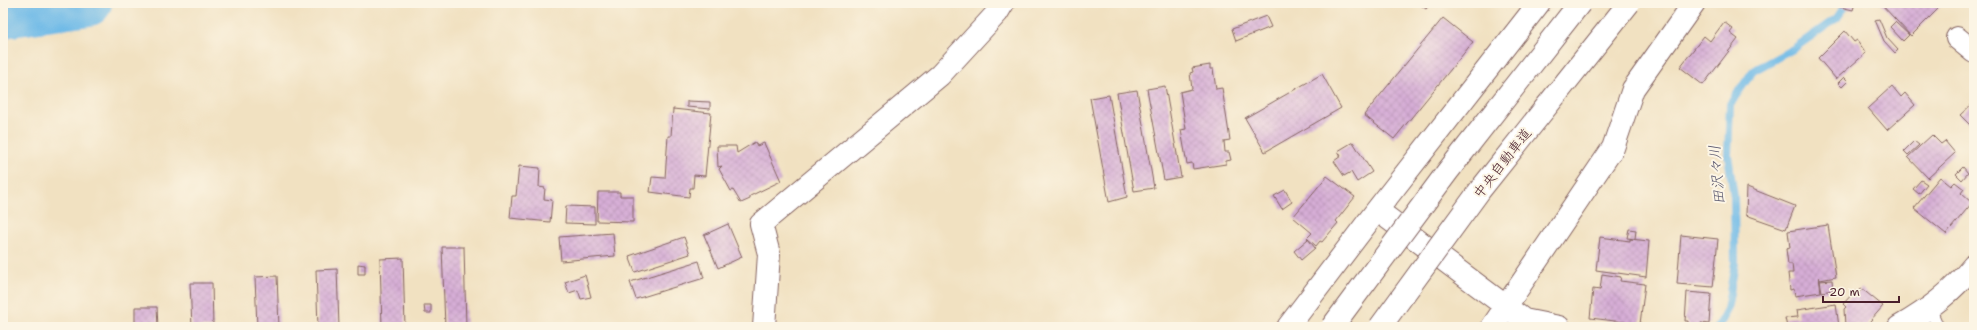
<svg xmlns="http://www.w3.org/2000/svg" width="1977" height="330" font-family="'Shantell Sans','Klee One',sans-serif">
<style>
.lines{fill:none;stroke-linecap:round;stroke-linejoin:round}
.stream{stroke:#6ebae7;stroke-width:8}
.river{stroke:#6ebae7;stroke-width:46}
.building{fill:url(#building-cross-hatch)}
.lane-casing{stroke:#846360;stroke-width:13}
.street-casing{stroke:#846360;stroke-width:24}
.lane{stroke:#fff;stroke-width:11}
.street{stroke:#fff;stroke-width:22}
.highway-bridge-casing{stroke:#846360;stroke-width:24;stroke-linecap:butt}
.highway-bridge{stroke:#fff;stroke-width:22}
.labels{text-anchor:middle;stroke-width:4;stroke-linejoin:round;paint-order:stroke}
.street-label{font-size:14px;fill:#4a1f2b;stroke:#fcf5e5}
.water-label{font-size:15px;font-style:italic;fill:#57556d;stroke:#fcf5e5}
</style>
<defs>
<pattern id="building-cross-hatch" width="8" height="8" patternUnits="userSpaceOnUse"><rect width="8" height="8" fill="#d6add6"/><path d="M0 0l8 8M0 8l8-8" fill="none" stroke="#b994b8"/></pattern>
</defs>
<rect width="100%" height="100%" fill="#fcf5e5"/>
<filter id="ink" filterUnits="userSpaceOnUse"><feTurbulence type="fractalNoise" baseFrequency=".025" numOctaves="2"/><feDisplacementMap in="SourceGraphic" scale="8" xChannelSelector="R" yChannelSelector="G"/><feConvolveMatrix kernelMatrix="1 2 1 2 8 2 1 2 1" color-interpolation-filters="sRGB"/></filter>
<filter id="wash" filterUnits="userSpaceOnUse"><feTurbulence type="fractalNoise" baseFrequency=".012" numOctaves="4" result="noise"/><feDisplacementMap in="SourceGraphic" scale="16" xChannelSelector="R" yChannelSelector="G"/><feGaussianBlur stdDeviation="0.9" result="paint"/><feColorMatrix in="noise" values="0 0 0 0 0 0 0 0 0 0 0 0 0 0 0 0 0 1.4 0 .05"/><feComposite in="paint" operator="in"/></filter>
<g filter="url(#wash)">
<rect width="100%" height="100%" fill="#f1e1c1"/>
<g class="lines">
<path class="stream" d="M1718,327L1727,310L1735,263L1734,197L1728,155L1730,104L1753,71L1793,49L1837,18L1847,3"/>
<path class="river" d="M3,15L89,3"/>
</g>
<g id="blocks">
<path class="building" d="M1418,3H1432L1426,9Z
M1832,3H1855L1853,10L1832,5Z
M1880,3H1944L1911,36Z
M1266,16L1271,27L1236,41L1232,29Z
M1443,18L1473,42L1394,139L1364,115Z
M1879,19L1887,38L1898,50L1895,53L1884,41L1875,20Z
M1724,22L1733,29L1730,33L1738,39L1703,85L1680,67L1704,36L1710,41Z
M1895,22L1909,35L1903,41L1890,27Z
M1845,31L1854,42L1857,40L1866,53L1836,79L1818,58Z
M1210,65V69H1213L1216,89L1222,88L1230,140L1224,141L1225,152H1229L1231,160L1226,161V164L1193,169L1192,163L1187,164L1181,130L1186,129L1180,92L1192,89L1190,73L1193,72L1192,68Z
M1322,74L1341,108L1265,152L1245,118Z
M1844,77L1848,81L1842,87L1838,83Z
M1165,86L1181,177L1164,180L1147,89Z
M1892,86L1901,97L1905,93L1915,105L1887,130L1868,108Z
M1137,90L1154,188L1134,191L1117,93Z
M1109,95L1127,197L1109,202L1090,98Z
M687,101L710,102V109L687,107Z
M1974,102V129L1960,115Z
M673,109L711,113L705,176L694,175L693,188H690L689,197L650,192L652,177L665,178L668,136H671Z
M1932,135L1941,144L1945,141L1955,153L1928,178L1908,157Z
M1914,141L1919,145L1908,155L1904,151Z
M755,142L757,146L764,143L781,181L750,196V199L741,203L733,190L731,191L719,169L722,166L718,167L717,146H736L737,153Z
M1353,142L1372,172L1357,182L1351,172L1344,176L1334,161L1341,156L1338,151Z
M519,166L540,168L539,187L545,188L544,199L552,200L550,222L510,218L512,196H516Z
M1963,167L1968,173L1962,180L1956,174Z
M1327,176L1355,197L1336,221L1338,223L1322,242L1320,241L1316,246L1307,238L1312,233L1293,217Z
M1940,177L1951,186L1955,182L1964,189L1961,193L1972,203L1946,234L1914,208Z
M1921,180L1927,184L1919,194L1913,189Z
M1747,187L1795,206L1786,229L1746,215Z
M1285,190L1292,202L1282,209L1274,196Z
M598,192H620V196H633V222L597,221Z
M566,206L595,207V224L565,223Z
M728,224L742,257L718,268L704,235Z
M1828,225L1836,277L1820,280L1819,277L1821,292L1795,296L1794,289L1790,290L1788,273H1793L1792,264H1788L1786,249L1790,248L1788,231Z
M1629,229L1636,230L1635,239L1627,238Z
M613,233L615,256L561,261L559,237Z
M1681,235L1718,239L1713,287L1677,284Z
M684,237L690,254L635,272L629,256Z
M1600,237L1630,241V239L1649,241L1646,277L1596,270Z
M1308,239L1315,248L1301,260L1294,251Z
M442,247H464L466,327H445Z
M403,258L405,327H382L380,259Z
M699,261L704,278L636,299L630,282Z
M358,264L365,265V274H358Z
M337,269L339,327H318L316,270Z
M1602,274L1621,277L1620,281L1645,284L1640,324L1590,318L1593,289L1600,290Z
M585,275L591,297L581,299L578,290L569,293L565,282Z
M277,276L279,327H257L255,277Z
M1832,280L1833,290L1822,292L1820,281Z
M190,283H212L213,327H192Z
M1861,288L1883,306L1865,327L1859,325L1845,326L1844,309L1846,307L1843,304L1855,291L1858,293Z
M1687,292L1711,294L1709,324L1701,323V327H1688V321H1685Z
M1836,304L1839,327H1787L1785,318L1798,317L1797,310Z
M424,305H431V313H425Z
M135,307H157L158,327H135Z"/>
</g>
</g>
<g filter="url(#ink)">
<use href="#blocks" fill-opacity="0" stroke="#846360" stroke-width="1"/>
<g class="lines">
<g class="lane-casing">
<path id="lane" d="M1930,308L1938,327"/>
</g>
<g class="street-casing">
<path id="street" d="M1957,38L1974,52
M1377,210L1524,320L1559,327
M764,327L769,254L761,224L940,75L997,13L1003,3
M1288,327L1377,210L1539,3
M1492,327L1613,148L1633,89L1694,3
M1899,327C1930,309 1951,293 1974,265"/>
</g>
<use href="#lane" class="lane"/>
<use href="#street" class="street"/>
<g class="highway-bridge-casing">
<path id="highway-bridge" d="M1332,327L1448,171L1580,3
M1380,327L1480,190L1629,3"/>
</g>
<use href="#highway-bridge" class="highway-bridge"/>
</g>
</g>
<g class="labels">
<g class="street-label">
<text transform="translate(1502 163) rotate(-52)" y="5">中央自動車道</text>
</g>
<g class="water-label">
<text transform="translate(1717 175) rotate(-95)" y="5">田沢々川</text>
</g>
</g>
<rect width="1977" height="330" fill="none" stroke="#fcf5e5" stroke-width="16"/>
<path d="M1823 296v6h76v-6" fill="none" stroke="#4a1f2b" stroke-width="2"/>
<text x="1829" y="296" font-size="12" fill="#4a1f2b" stroke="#fcf5e5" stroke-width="3" paint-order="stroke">20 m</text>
</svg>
